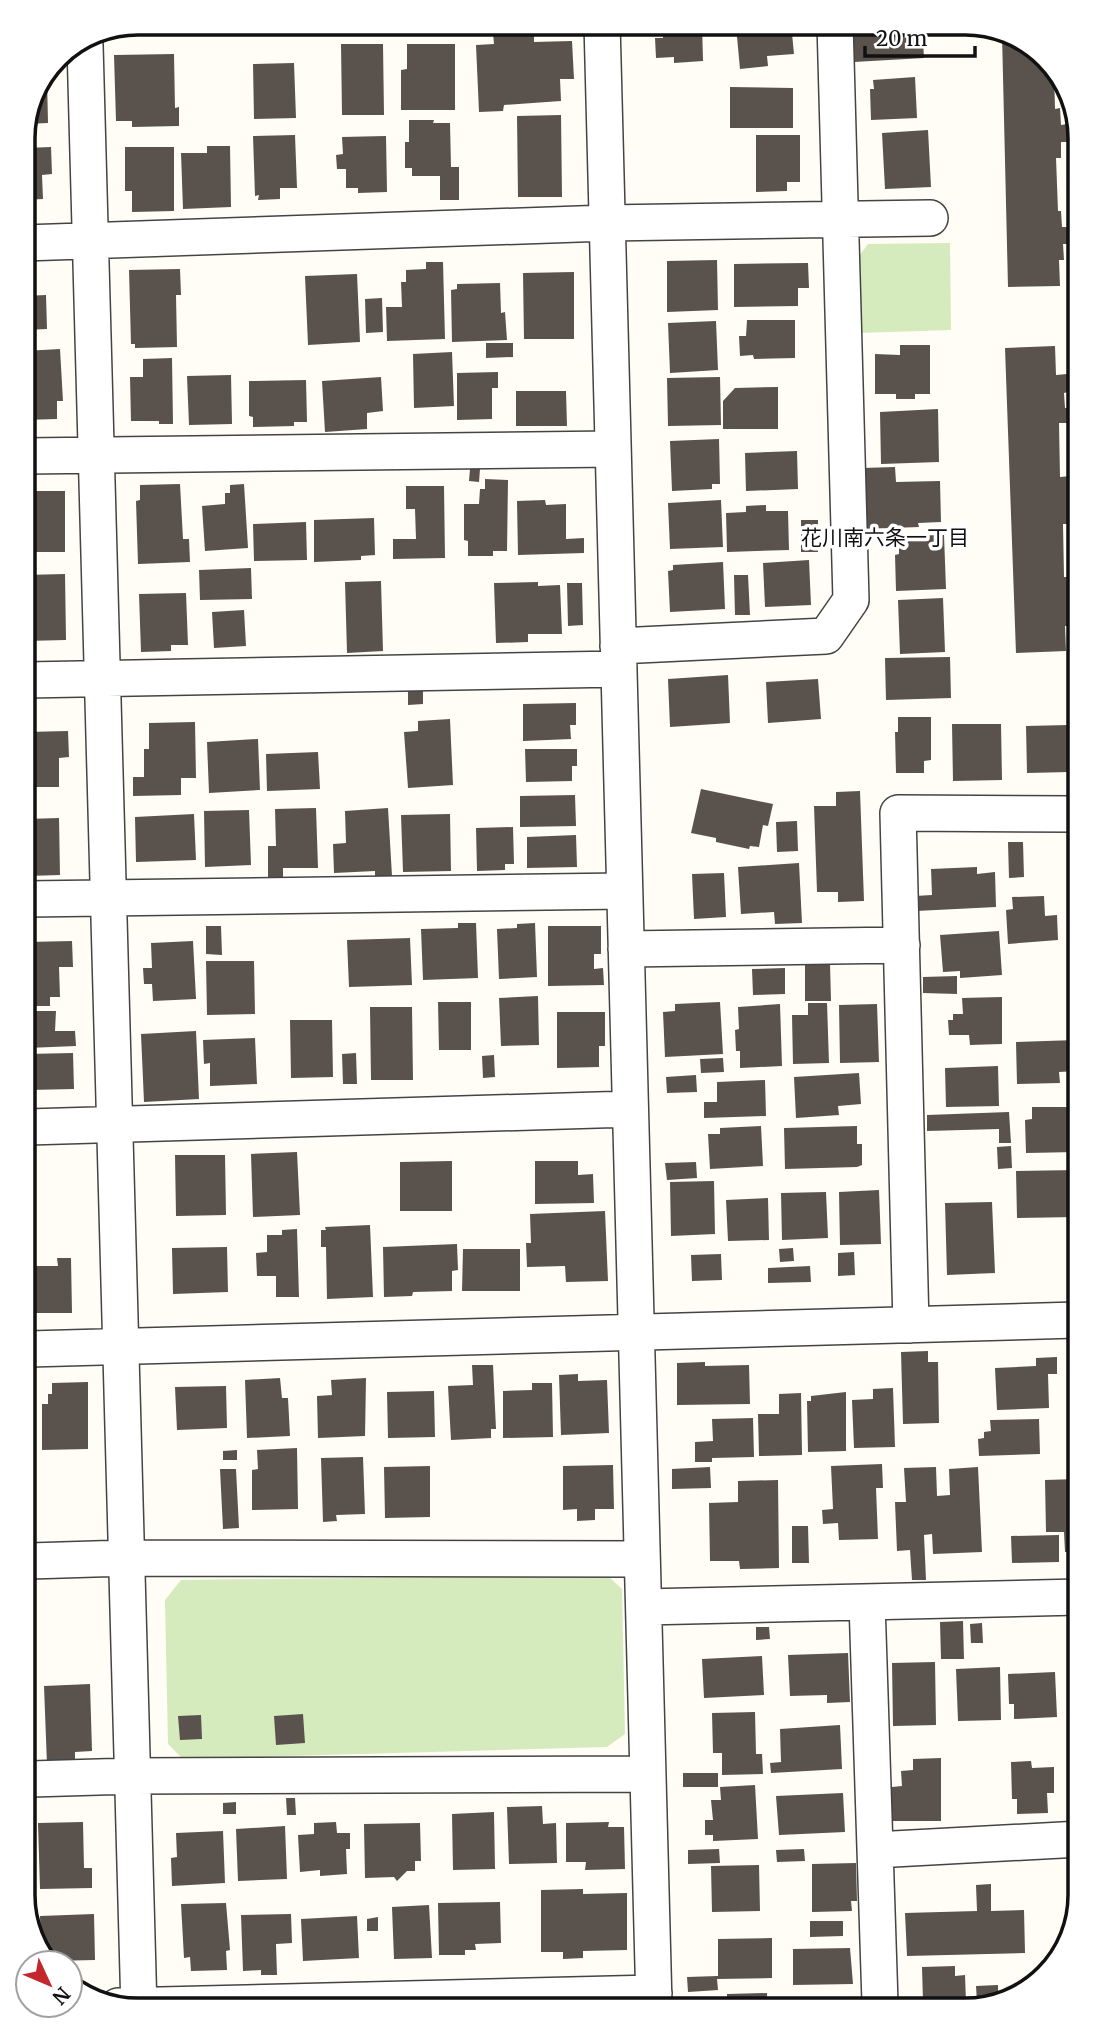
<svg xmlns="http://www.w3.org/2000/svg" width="1103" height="2033" font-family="Merriweather,'Noto Sans JP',serif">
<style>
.green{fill:#d5ebbd}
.building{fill:#5a524d}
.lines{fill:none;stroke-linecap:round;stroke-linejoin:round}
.minor-casing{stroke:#444;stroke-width:38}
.minor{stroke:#fff;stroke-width:35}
.labels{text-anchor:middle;stroke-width:7;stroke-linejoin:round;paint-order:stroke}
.neighbourhood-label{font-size:21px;fill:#111;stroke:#fff}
.rim{fill:none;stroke:#111;stroke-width:3.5}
</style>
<rect width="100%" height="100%" fill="#fffdf5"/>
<path class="green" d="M950,243L951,330L859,333V256L868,244Z
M607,1575L622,1589L625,1734L607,1747L183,1759L168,1744L165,1600L181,1580Z"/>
<path class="building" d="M662,23H702L703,61L674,63V57L656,58L655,38H663Z
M771,23H791L794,54L767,56L768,66L740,69L736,26Z
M922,23L924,58L854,62L851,28Z
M534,31V42L572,41L574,79H560L561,101L504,105L503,111L479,112L476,45L494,44L493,33Z
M1002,34L1035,46L1054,72L1055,109L1060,108L1061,125L1067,124V142H1061V158H1056L1058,211H1061L1062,227H1069V244H1063L1064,260H1059L1060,286L1008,287Z
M341,44H383L384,115H342Z
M407,44H455V110H401V70L407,69Z
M174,54L175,108L179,107V126L132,127V121H116L114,55Z
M294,63L296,118L254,119L253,64Z
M915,77L917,118L871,120L870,89H874L873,80Z
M47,78L48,123L26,124L35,105Z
M730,87L793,88V128H730Z
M561,115L562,197H518L517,116Z
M409,120H434L433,123H450L451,167H459V200H440V176H412V168H405V142H409Z
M928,130L931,187L885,189L882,133Z
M295,135L297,188H280V199L258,200L259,195L255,196L253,136Z
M756,135H800V182H787V191L756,192Z
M386,136L387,192L358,193V188H346V169H337L336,155L343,154L342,137Z
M207,146H230L231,207L183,209L181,153H207Z
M51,147L52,174L42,175L43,199L23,200V151L25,148Z
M125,147H174V211L132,212V191H125Z
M717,260L718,310L667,312V261Z
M426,262H443L445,339L387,341L386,307H402L401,282H406V270L426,269Z
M808,263L809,288H798V306L734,307V264Z
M180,269L181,295H176L177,347L135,348V344H131L129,270Z
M574,272V339H524L523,273Z
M357,274L360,342L308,345L305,276Z
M500,283L501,313L505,312L507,340L452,342L451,290L457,289V284Z
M46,295L47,329L24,330V296Z
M382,298L383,332L366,333L365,299Z
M747,320H795V358L754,359L753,355L740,356L739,336H746Z
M716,321L718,370L670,373L668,323Z
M486,343H513V357L486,358Z
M900,345H930V394H915V399H896V394H875V354L900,355Z
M1055,346L1056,375L1067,374L1068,392L1064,393L1065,408H1069V423H1059L1060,477L1071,476L1072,493H1068L1069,508H1073V524H1063L1064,577H1074V626H1065L1066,651L1016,653L1005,348Z
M60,349L63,401H57V419L24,420V351Z
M452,352L454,406L414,408L413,354Z
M172,358L173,424H159V421H131L130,377H143V359Z
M498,372V388H492V419L457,420V373Z
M231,375L232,424L189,425L187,376Z
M381,377L383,411L367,413V429L325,432L322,381Z
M720,377L721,425L668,426L667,378Z
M306,380L307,422H294V426L253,427V417L249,416V381Z
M778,387V429H723V401L735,388Z
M516,391H566L567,426H516Z
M938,409L939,462L881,464L880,412Z
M719,439L720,484H712V489L672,491L670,441Z
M797,451L798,489L746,491L745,453Z
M895,467L896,482L940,481L941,522L918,523L919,527L864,529L862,468Z
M470,469H480L479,482L469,481Z
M485,479L508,480L507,551H493V556H468V541L464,540V504H479L480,489H485Z
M180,484L183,539H189L190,562L138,564L136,501L140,500V485Z
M244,484L248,548L205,551L202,506L225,504V493H230V485Z
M406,486H444L445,558L393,559V539H416L415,509H406Z
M25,491H65V552H25Z
M545,500L546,505L566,504V539L584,538V553L518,555L517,501Z
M721,500L723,547L670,549L668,503Z
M766,505V511H788L789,550L727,552L726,513L746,512V506Z
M374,518L375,555L361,556V560L314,562V520Z
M801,520H818V552H801Z
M306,522L307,560L254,561L253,524Z
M944,535L946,589L896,591L895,555L899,554V536Z
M809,560L811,605L765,607L763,563Z
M723,562L725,609L670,612L668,571L673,570V565Z
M251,568L252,599L200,600L199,570Z
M65,574L66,640L25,641V575Z
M734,575H748L750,615H735Z
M381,581L383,651L347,653L345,582Z
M538,582V586L560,585L562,634H528V642L496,643L494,583Z
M567,583H582L583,625L568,626Z
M186,593L188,645H171V651L141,652L139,594Z
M943,598L945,652L900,654L898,600Z
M244,610L246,646L214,648L212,612Z
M950,657L951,698L886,700L885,658Z
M728,675L730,723L670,727L668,679Z
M818,679L821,719L768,723L766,682Z
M423,685V704L408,705V686Z
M576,703V725H570L571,739L523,741V704Z
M898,717H931V760L924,761V773H896L895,732H898Z
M450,719L453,785L408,788L404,732L418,731V721Z
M195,722L196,778H181V795L133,796V777H144V749H149V723Z
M952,724H1001L1002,780L953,781Z
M1068,725L1069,772L1027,773L1026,726Z
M68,731L69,757L59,758V787H26V732Z
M258,739L260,790L209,793L207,742Z
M525,749H577V766H572V781L526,782Z
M318,752L320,789L267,791L266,754Z
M701,789L773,804L768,826L763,825L759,847L750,846L749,849L716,842V838L691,833Z
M860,791L864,901L838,902V892H817L814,806H836V792Z
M575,795L576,826L520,827V796Z
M316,808L318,868H283V877H268V846H276L275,809Z
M388,808L392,876L375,877V871L334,873L333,844L346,843L345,811Z
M249,810L251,865L205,867L204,811Z
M194,814L196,860L136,862L135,817Z
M450,814L451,871L403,872L401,815Z
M59,818L60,875L27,876L26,819Z
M797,821L798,851L777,852L776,822Z
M513,827L514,864H505V870L477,871L476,828Z
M576,835L577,867L527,868V837Z
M1008,842H1023L1024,877L1009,878Z
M799,863L802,923L775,924L774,912L741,914L738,867Z
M977,867V874L995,872L996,907L916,911L915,896L932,895L931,869Z
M724,873L726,917L694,919L692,874Z
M1044,896L1045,916L1057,915L1058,940L1008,944L1006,910L1013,909L1012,897Z
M458,923H476L478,978L423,980L421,929L458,928Z
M535,923L537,977L499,979L497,929L517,928V924Z
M206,926H221L222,955L206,954Z
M548,926H601V954H594V969L603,968L604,985L548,986Z
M999,931L1002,975L960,978V971L943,972L940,935Z
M410,938L412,985L349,987L347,940Z
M72,941L73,967H59L60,997H50V1006H27L28,942Z
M193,941L196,999L153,1001L152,984H144L143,968H152L151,943Z
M206,961H254L255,1014L207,1015Z
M805,963H830L831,1001H805Z
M785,968V994L753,995L752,969Z
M957,976V994L923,993V977Z
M538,996L539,1045L501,1046L499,998Z
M1002,997V1044L970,1045L969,1035H949L948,1020H953V1014H963L962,998Z
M438,1002H471V1050H439Z
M720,1002L723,1054L665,1057L663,1012L675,1011V1004Z
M808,1003H827L829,1063L793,1064L792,1015H808Z
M780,1004L782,1066L740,1068V1051H736L735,1030L739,1029L738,1007Z
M877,1004L879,1062L840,1063L839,1005Z
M370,1007H412L413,1080H371Z
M27,1011H56L55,1031H75L76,1046L27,1048Z
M557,1012H605V1046H599V1067L557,1068Z
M290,1020H332L333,1077L291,1078Z
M196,1031L199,1099L144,1102L141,1034Z
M255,1038L257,1084L210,1086V1063L204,1064L203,1040Z
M1076,1040V1071L1059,1072L1060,1083L1017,1084L1016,1042Z
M73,1053L74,1089L28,1090L27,1054Z
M356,1053L357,1084H343L342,1054Z
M494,1055L495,1077L483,1078L482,1056Z
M723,1058L724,1072L701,1073L700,1059Z
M998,1066L999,1106L946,1107L945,1068Z
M859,1073L861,1104L838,1106L839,1115L796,1118L794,1077Z
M696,1075L697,1092L667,1093L666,1077Z
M765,1080L766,1116L704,1118V1102H717V1082Z
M1032,1107H1076L1077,1152L1026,1153L1025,1120L1032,1119Z
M1009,1112L1011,1143H999V1129L927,1131V1115Z
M761,1126L763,1166L710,1169L708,1134H720V1128Z
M857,1126V1144H862V1165L857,1167L785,1169L784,1128Z
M1011,1146L1012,1168L998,1169L997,1147Z
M297,1152L300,1215L253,1217L251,1154Z
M175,1155H225L226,1215L176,1216Z
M452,1161V1211H400V1162Z
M535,1161H578V1175L593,1174L594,1203L535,1204Z
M696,1162L697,1178L667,1180L665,1163Z
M1077,1170V1217L1017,1218L1016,1171Z
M714,1181L715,1234L671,1236L670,1182Z
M879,1190L881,1244L840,1245L839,1192Z
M826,1192L828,1238L782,1240L781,1193Z
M768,1198L769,1240L728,1241L726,1200Z
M992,1202L995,1273L947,1275L945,1203Z
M605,1211L608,1281L566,1282L565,1266L527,1267L526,1243H531L530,1214Z
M370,1225L373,1297L327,1299L326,1247H321V1230H326L325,1227Z
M297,1229L299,1297H276V1276H257L256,1253L267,1252V1235H282V1230Z
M457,1244L458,1270L452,1271V1291L413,1292L412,1296L384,1297L383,1247Z
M227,1247L228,1292L173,1294L172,1248Z
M793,1248L794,1261L780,1262L779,1249Z
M463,1249H520V1291H462Z
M854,1252L855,1275L838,1276V1253Z
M721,1254L722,1280L692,1281L691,1255Z
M57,1258H71L72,1313H29L28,1266H58Z
M810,1266L811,1282L768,1283V1268Z
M928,1351V1362H938L939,1423L903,1424L901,1352Z
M1057,1357V1374H1048L1049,1408L997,1410L995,1368L1036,1366V1358Z
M705,1362V1366L749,1365L750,1404L677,1405V1363Z
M472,1365H493L496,1429H491V1438L451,1440L448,1386L473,1385Z
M578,1374V1381L607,1380L609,1433L561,1435L559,1375Z
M280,1378L282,1398H288L290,1436L247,1438L245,1380Z
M366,1378L365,1436L318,1438L317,1396L332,1395L331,1380Z
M88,1382V1449L42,1450V1404H48V1394H52V1383Z
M1072,1382H1078V1417H1069L1068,1401H1072Z
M532,1383H552L553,1437L503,1438V1391L532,1390Z
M226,1386L227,1428L177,1430L175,1387Z
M893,1388L895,1447L854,1448L852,1400L873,1399V1389Z
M434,1391L435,1437L388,1438L387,1392Z
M846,1392V1451L808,1452L807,1401H811V1396Z
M801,1393L802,1455L759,1456L758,1414H779V1394Z
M753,1418L754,1457L712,1458V1462H695V1442L713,1441L712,1419Z
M1039,1419L1040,1454L979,1456L978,1439L984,1438V1432L991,1431L990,1420Z
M297,1448L298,1509L252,1510V1470L258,1469L257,1450Z
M237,1450V1460H223V1451Z
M363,1457L365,1514L336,1515L337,1521L323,1522L321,1458Z
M882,1464L883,1488H876L878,1539L839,1540L838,1523L823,1524L822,1510L833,1509L831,1466Z
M613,1465L614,1509H595V1520L577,1521V1509L563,1510V1466Z
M430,1466V1517L385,1518L384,1467Z
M710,1467L711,1488L672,1489V1469Z
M936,1467L937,1496L950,1495L949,1469L978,1467L982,1552L933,1554L932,1534L924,1535L926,1580H912L910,1550L897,1551L895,1502H906L904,1468Z
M220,1469H236L239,1528L223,1529Z
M1078,1479L1079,1552H1065L1064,1532H1046L1045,1480Z
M778,1480L779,1568L740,1569L739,1561H710L709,1503L738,1502V1481Z
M792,1526H808L809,1563H792Z
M1059,1535V1562L1012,1563L1011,1536Z
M963,1621L964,1659H941L940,1622Z
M982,1623L983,1643H971L970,1624Z
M756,1627H769L770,1639L756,1640Z
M848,1653L850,1702L827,1703V1695L790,1696L788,1655Z
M762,1656L764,1695L704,1698L702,1659Z
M935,1662L936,1725L893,1726L892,1663Z
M1000,1667L1001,1720L958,1721L956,1669Z
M1055,1672L1057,1717L1014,1719V1704H1009L1008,1674Z
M1073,1674H1079V1713H1073Z
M90,1684L92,1751L75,1752V1764L47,1765L44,1686Z
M755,1712L756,1754H762L763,1774L722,1775V1753H713L712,1713Z
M303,1714L305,1743L276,1745L274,1716Z
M201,1715L202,1739L180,1740L178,1716Z
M840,1725L842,1769L771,1773L770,1763L781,1762L780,1729Z
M941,1758V1821H892V1787L902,1786L901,1771L913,1770V1759Z
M1031,1761L1032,1768L1054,1767V1793H1047L1048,1813L1017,1814V1799H1012L1011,1762Z
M683,1773H718V1787H683Z
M755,1785L758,1839L713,1841V1835H705V1820H713L711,1800H721L720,1787Z
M843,1793L845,1832L779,1835L776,1796Z
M286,1798H295L296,1815H287Z
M236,1802V1814H223V1803Z
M542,1806L543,1824L556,1823L557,1863L509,1864L507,1807Z
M494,1812L495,1869L453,1870L452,1814Z
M83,1822L84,1868H92V1888L40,1889L38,1823Z
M336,1822L337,1833H350V1849H346L347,1874L320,1876V1870L300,1872L298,1835L314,1834V1823Z
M609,1822L608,1827H624L625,1869L585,1870L586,1862H566V1823Z
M420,1823L421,1861H415V1871H407L397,1881L394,1877L365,1878L364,1824Z
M285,1826L287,1879L238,1881L236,1829Z
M223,1831L225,1883L172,1886L171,1858L177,1857L176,1833Z
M719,1849L720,1863L688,1864V1850Z
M804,1849L805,1861L777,1862L776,1850Z
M856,1863L857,1901H851L852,1911L812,1912V1864Z
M759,1865L760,1911L712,1912L711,1866Z
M991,1884V1911L1024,1910L1025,1953L907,1956L905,1913L977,1911L976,1885Z
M583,1889V1894L627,1893V1950L583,1951V1958L563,1959V1952H541V1890Z
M500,1902L501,1943L475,1944L476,1950H465V1955H439L438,1903Z
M226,1903L230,1950L226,1951L227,1970L191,1971L190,1957L184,1958L181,1904Z
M429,1905L432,1958L394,1959L392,1907Z
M94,1914L95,1960L50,1961L41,1951L40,1916Z
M291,1914L292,1943L276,1944L277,1975H261V1970L243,1971L241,1915Z
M357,1916L359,1958L303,1961L301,1919Z
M378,1917V1931H367V1919Z
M810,1921H843V1936L810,1937Z
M772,1938V1978L717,1979L718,1990L688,1992L687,1977L718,1976V1939Z
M850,1948L853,1984L793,1985V1949Z
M955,1966V1976L965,1975L966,2002H923L922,1967Z
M998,1985V2001L977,2002L976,1986Z
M767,1993V2004H727V1994Z"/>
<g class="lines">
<g class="minor-casing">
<path id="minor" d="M602,23L654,2005
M85,45L139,2010
M24,243L607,223L930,218
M25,456L613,449
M618,646L826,636L851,600L835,23
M26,680L619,669
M27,899L624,891
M626,949L902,945
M28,1127L630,1109
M911,1325L898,813L1075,814
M29,1349L1077,1320
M30,1561L126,1558L642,1559
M867,1602L880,2003
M644,1607L1079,1597
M31,1779L132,1776L648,1774
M875,1850L1080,1839
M118,2006L654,1993"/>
</g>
<use href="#minor" class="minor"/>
</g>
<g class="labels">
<g class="neighbourhood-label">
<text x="885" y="545">花川南六条一丁目</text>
</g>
</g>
<path d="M0 0H1103V2033H0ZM138 35H965A103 103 0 0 1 1068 138V1895A103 103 0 0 1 965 1998H138A103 103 0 0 1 35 1895V138A103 103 0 0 1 138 35Z" fill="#fff" fill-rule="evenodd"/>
<path class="rim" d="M138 35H965A103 103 0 0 1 1068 138V1895A103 103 0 0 1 965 1998H138A103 103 0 0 1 35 1895V138A103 103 0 0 1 138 35Z"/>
<g transform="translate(49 1984) rotate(134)"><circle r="33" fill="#ffffff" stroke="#a0a0a0" stroke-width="2"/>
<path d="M0-5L12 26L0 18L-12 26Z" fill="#c4262e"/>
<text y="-10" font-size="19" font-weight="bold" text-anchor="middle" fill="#111111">N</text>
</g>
<path d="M865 46v10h110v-10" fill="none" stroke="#111111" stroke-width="3.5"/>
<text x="876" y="46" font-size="21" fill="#111111" stroke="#ffffff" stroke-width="5" paint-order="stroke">20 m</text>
</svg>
